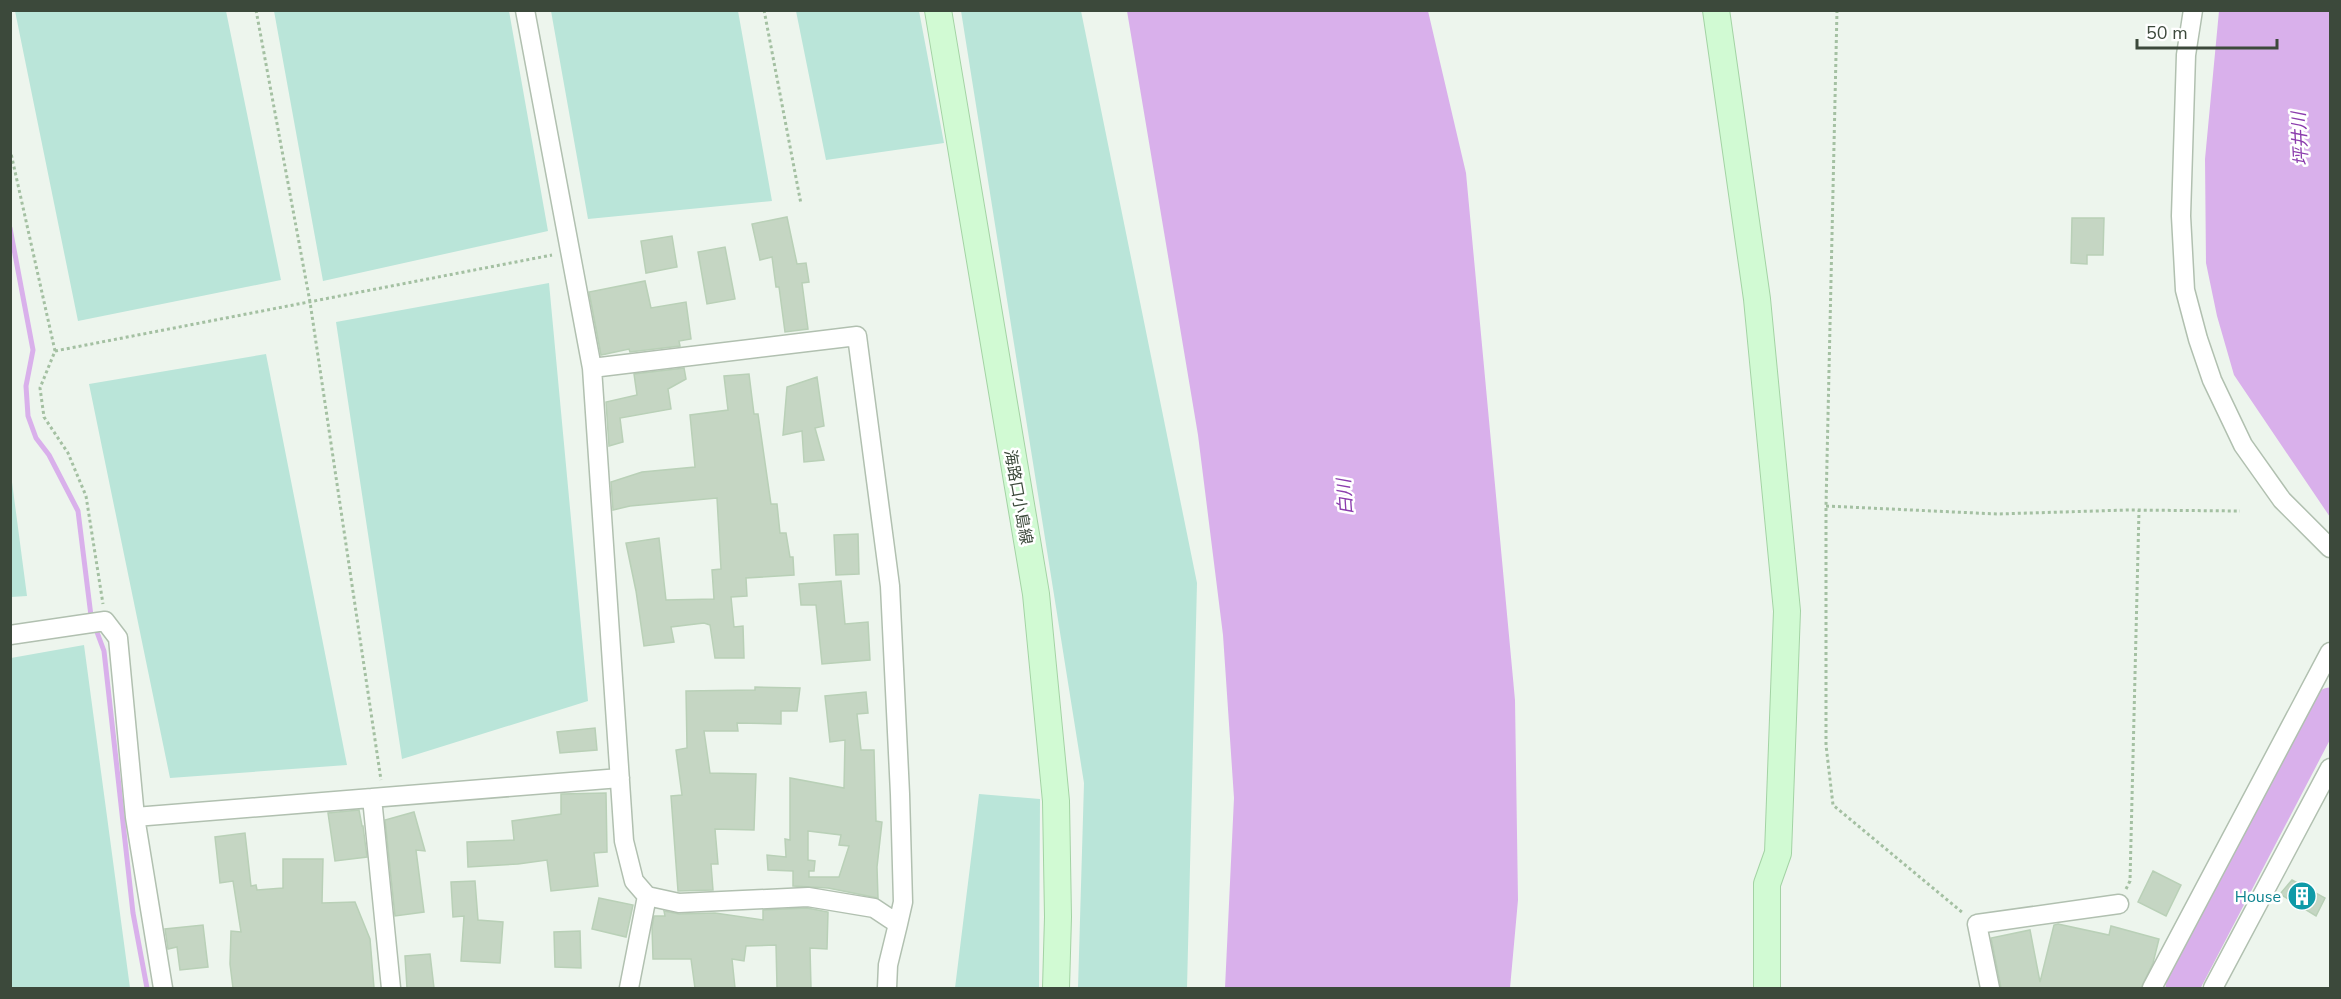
<svg xmlns="http://www.w3.org/2000/svg" width="2341" height="999" font-family="'Nunito Sans','Noto Sans JP',sans-serif">
<style>
.green{fill:#bae5d9}
.water{fill:#d9b0eb}
.lines{fill:none;stroke-linecap:round;stroke-linejoin:round}
.stream{stroke:#d9b0eb;stroke-width:5}
.river{stroke:#d9b0eb;stroke-width:33}
.building{fill:#c5d6c3;stroke:#b9d0b7;stroke-width:1.5;fill-rule:evenodd}
.street-casing{stroke:#b1c0b0;stroke-width:21}
.secondary-casing{stroke:#a3d3a4;stroke-width:28}
.path{stroke:#a4c0a2;stroke-width:3;stroke-dasharray:3 3;stroke-linecap:butt}
.street{stroke:#fff;stroke-width:18}
.secondary{stroke:#d1fad3;stroke-width:26}
.labels{text-anchor:middle;stroke-width:5;stroke-linejoin:round;paint-order:stroke}
.street-label{font-size:16px;fill:#3c493b;stroke:#fff}
.culture-label{font-size:16px;fill:#0d838f;stroke:#fff;text-anchor:end}
.water-label{font-size:18px;font-style:italic;fill:#8b3cad;stroke:#fff}
</style>
<rect width="100%" height="100%" fill="#edf5ed"/>
<path class="green" d="M15,11H226L281,280L78,321Z
M274,11H509L548,231L323,281Z
M551,11H738L772,201L588,219Z
M796,11H919L944,143L826,160Z
M961,11H1081L1197,583L1187,988H1078L1084,783Z
M549,283L588,701L402,759L336,322Z
M266,354L347,765L170,778L89,384Z
M10,467L27,596L11,597H10Z
M84,645L130,988H11V658Z
M979,794L1040,799L1039,988H955Z"/>
<path class="water" d="M1127,11H1428L1466,173L1515,700L1518,900L1510,988H1225L1234,798L1223,635L1198,435Z
M2219,11H2330V517L2234,375L2217,316L2206,263L2205,159Z"/>
<g class="lines">
<path class="stream" d="M10,228L33,350L26,386L28,416L36,438L49,455L78,511L91,616L104,651L133,913L147,988"/>
<path class="river" d="M2182,988L2330,704"/>
</g>
<path class="building" d="M787,217L797,264L806,263L809,282L802,283L808,329L785,332L779,287H776L772,257L760,260L752,224Z
M2072,218H2104L2103,255H2087V264L2071,263Z
M672,236L677,267L646,273L641,241Z
M725,247L735,299L707,304L698,252Z
M645,281L651,308L686,302L691,339L679,341L680,346L630,352L629,349L601,355L589,292Z
M684,368L686,379L668,389L671,409L620,418L623,442L609,446L606,402L637,395L634,374Z
M749,374L754,414H758L771,504H777L780,533H786L790,557H793L794,575L746,578L747,596L731,597L734,627L743,626L744,658H715L710,625L704,623L671,627L674,642L644,646L636,591L626,543L659,538L666,600L714,599L712,570L721,569L717,498L630,506L613,510L611,482L642,472L695,467L690,415L728,410L724,376Z
M817,377L824,426L815,428L824,460L804,462L802,431L783,435L787,387Z
M858,534L859,574L836,575L834,535Z
M841,581L845,624L868,622L870,660L822,664L816,605H801L799,584Z
M755,687L800,688L797,711H781V724L737,723L738,731H704L710,773L756,774L754,830L715,829L718,864H711L713,890L678,891L671,796L682,795L676,750L687,748L686,691L755,690Z
M866,692L868,713L857,714L861,750H874L876,821L882,822L877,867L878,898L828,888L793,886V871L768,870L767,855L786,857L785,839L790,840V778L844,788L845,740L830,742L825,696ZM808,831L841,835L839,845L849,846L839,877H809V871H814L815,861L808,860Z
M595,728L597,750L560,753L557,732Z
M606,793L607,852L594,853L598,886L551,891L547,860L518,864L468,867L467,842L514,840L512,821L561,814V794Z
M359,810L362,826H363L367,857L335,861L328,813Z
M414,812L425,851L416,850L424,912L395,916L385,820Z
M245,833L251,886L256,885L257,890L283,888V859H323L322,903L355,902L370,939L374,988H233L230,964L231,931L241,932L233,881L220,883L215,837Z
M2153,871L2181,885L2166,916L2138,902Z
M2292,880L2325,898L2316,916L2280,894Z
M475,881L478,920L503,922L500,963L461,961L464,916L453,917L451,882Z
M599,898L633,905L626,937L592,929Z
M807,908L828,912L827,949L810,948L811,988H777L776,945L746,946L744,961L732,959L735,988H695L691,959H653L652,927L654,916H665L664,911L679,914L715,913L763,920V910Z
M2058,924L2109,935L2111,926L2159,939L2153,963L2141,988H2001L1991,938L2030,930L2040,982L2054,925Z
M203,925L208,967L180,970L177,947L168,949L165,929Z
M580,931L581,968L555,967L554,932Z
M430,954L434,988H407L405,956Z"/>
<g class="lines">
<g class="street-casing">
<path id="street" d="M525,10L592,368L624,841L634,881L647,896L679,903L808,897L874,908L898,924L888,965L887,988
M2193,10L2186,55L2181,216L2185,290L2198,339L2212,380L2243,445L2282,500L2330,548
M592,368L857,336L890,586L900,794L903,902L898,924
M10,635L105,621L118,638L135,817L163,988
M372,798L391,988
M135,817L620,778
M629,988L647,896
M1990,988L1977,924L2119,904
M2152,988L2330,652
M2213,988L2330,768"/>
</g>
<g class="secondary-casing">
<path id="secondary" d="M938,10L1036,594L1056,801L1058,917L1056,988
M1716,10L1757,299L1787,611L1778,853L1767,884V988"/>
</g>
<path class="path" d="M256,10L310,302L381,780
M764,10L801,204
M1837,10L1826,506V745L1833,805L1963,913
M10,149L55,351L40,388L44,417L68,453L86,496L103,604
M55,351L552,255
M1826,506L1997,514L2128,510L2240,511
M2126,889L2130,881L2139,510"/>
<use href="#street" class="street"/>
<use href="#secondary" class="secondary"/>
</g>
<defs>
<g id="building-disc" transform="scale(1.5)"><circle r="9.5" fill="#0f9aa8" stroke="#fff"/><path d="M-4-6H4V6H1V3H-1V6H-4ZM-2.5-4.3h1.7v1.8h-1.7ZM.8-4.3h1.7v1.8H.8ZM-2.5-1h1.7V.8h-1.7ZM.8-1h1.7V.8H.8Z" fill="#fff"/></g>
</defs>
<g fill-rule="evenodd">
<use href="#building-disc" x="2302" y="896"/>
</g>
<g class="labels">
<g class="street-label">
<text transform="translate(1019 497) rotate(80)" y="6">海路口小島線</text>
</g>
<g class="culture-label">
<text x="2281" y="902">House</text>
</g>
<g class="water-label">
<text transform="translate(2300 139) rotate(-93)" y="6">坪井川</text>
<text transform="translate(1345 497) rotate(-94)" y="6">白川</text>
</g>
</g>
<rect width="2341" height="999" fill="none" stroke="#3c493b" stroke-width="24"/>
<path d="M2137 39v9h140v-9" fill="none" stroke="#3c493b" stroke-width="3"/>
<text x="2146" y="39" font-size="18" fill="#3c493b" stroke="#ffffff" stroke-width="4.5" paint-order="stroke">50 m</text>
</svg>
